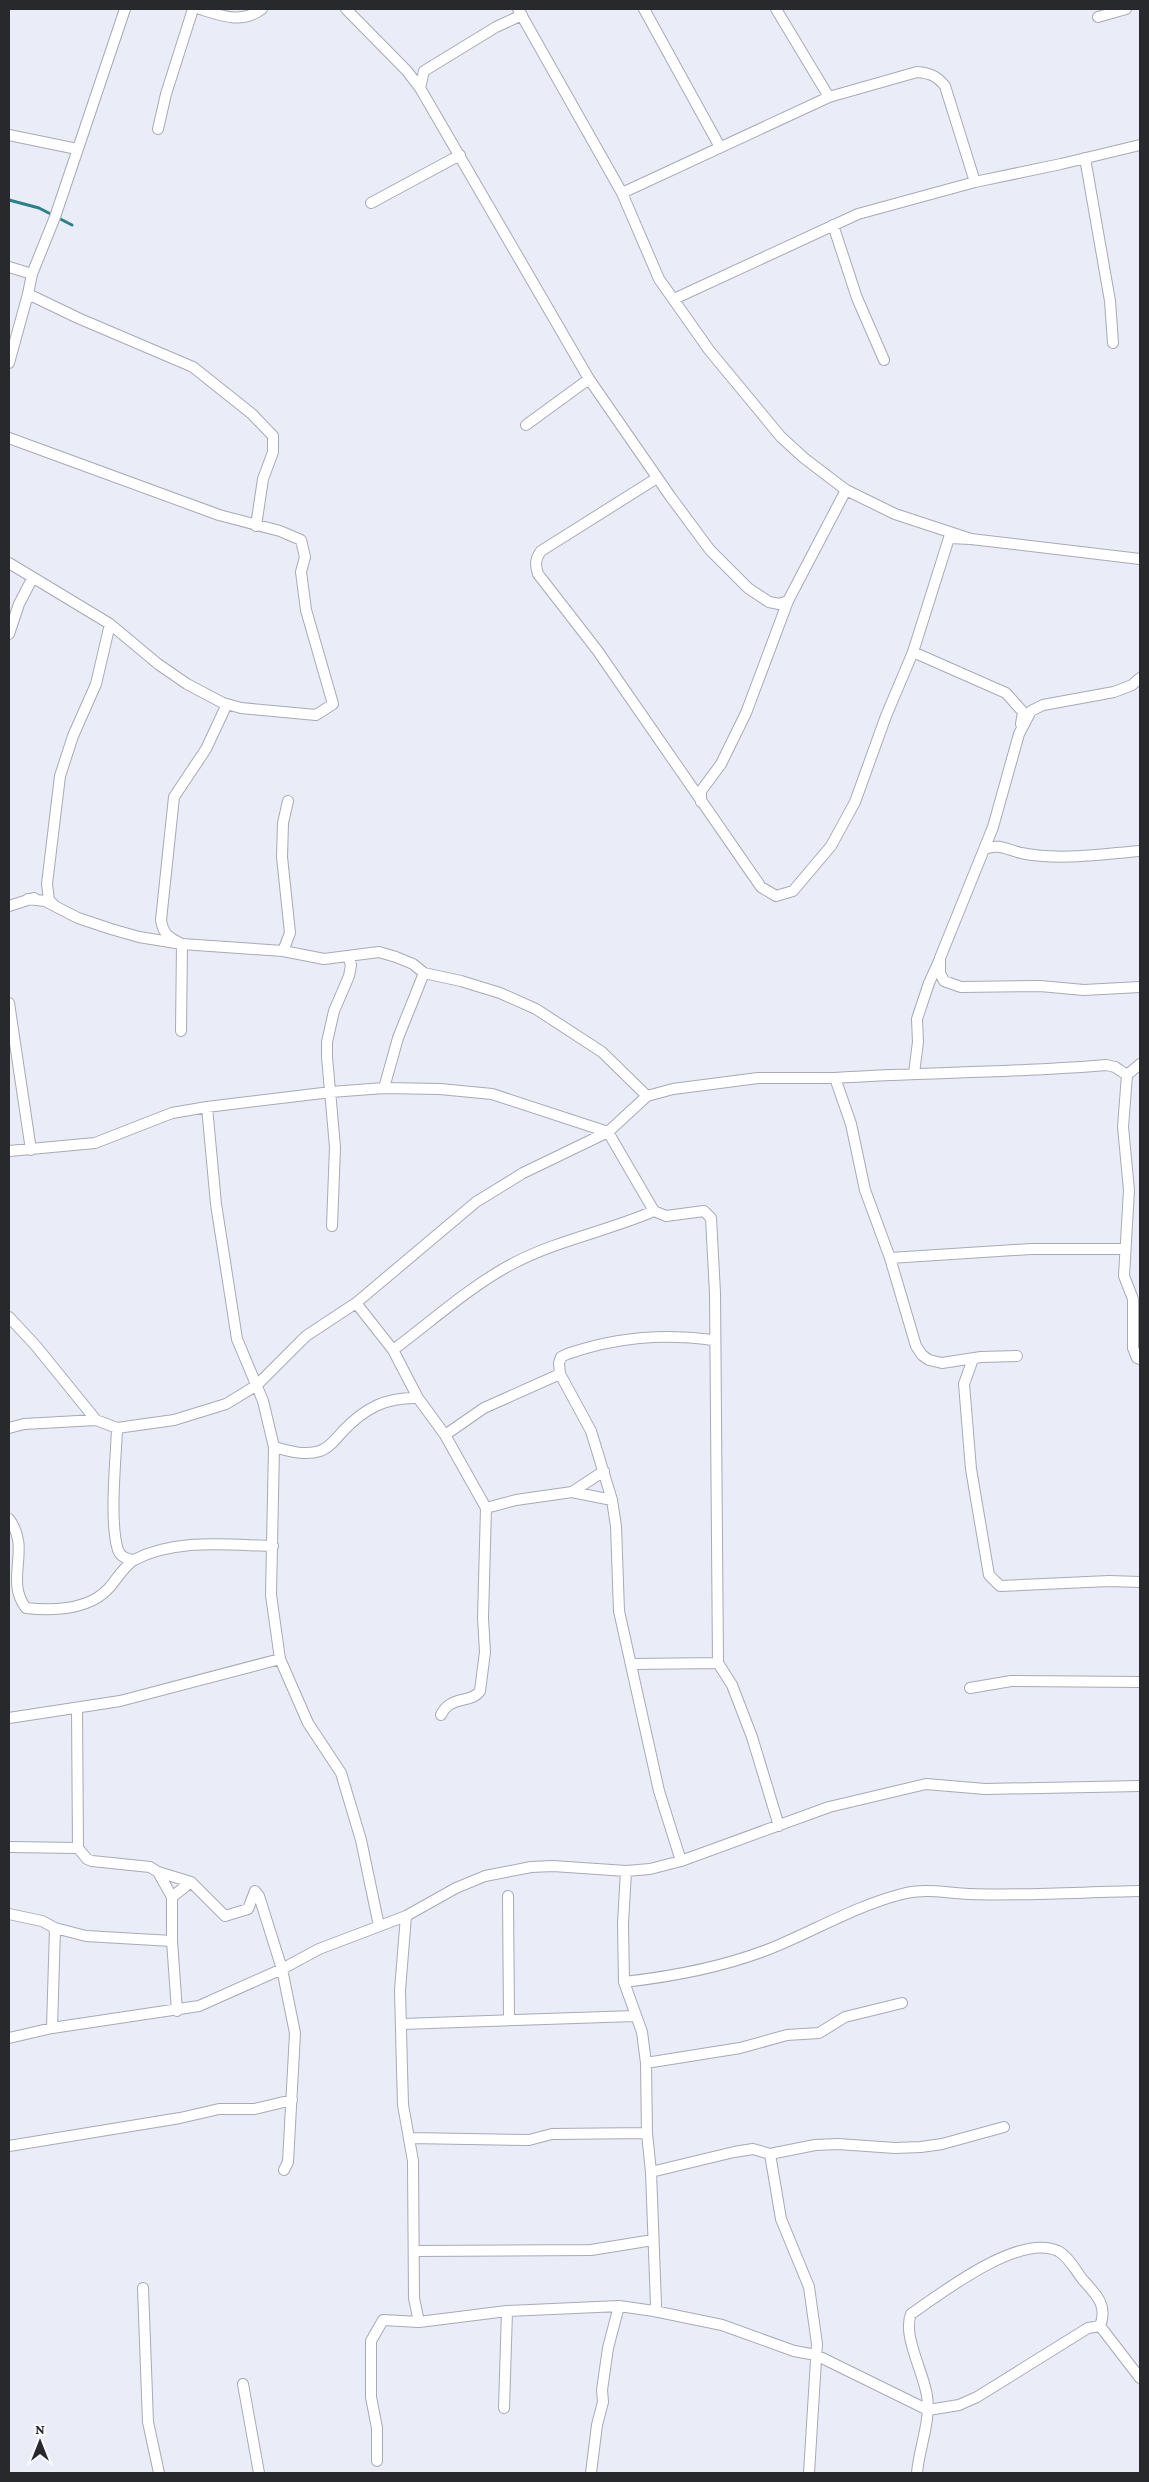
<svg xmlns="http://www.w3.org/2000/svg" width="1149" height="2482" font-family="'Crimson Pro',serif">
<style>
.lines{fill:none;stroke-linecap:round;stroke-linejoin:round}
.stream{stroke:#29828a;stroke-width:3}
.minor-casing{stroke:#a8aab5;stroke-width:12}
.minor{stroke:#fff;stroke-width:10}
</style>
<rect width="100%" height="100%" fill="#eaecf8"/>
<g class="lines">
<path class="stream" d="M9,200L39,208L72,225"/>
<g class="minor-casing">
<path id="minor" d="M200,9C222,16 242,24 262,9
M346,9L407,71L420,88L589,379L670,496L710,550L748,588L769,602L779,604L788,601
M518,9L622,193L659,279L709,350L781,437L804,458L846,490L895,514L971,539L1140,559
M644,9L720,147
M776,9L829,97
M1098,17L1126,9
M420,88L424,71L496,27L522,15
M158,129L166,94L193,9
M9,135L77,149
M1085,158L1110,301L1113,343
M622,193L829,97L917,72C930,73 937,76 945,86L975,182
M371,203L460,155
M833,225L857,298L884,360
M9,267L32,274L28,294L9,363
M32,274L55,217L125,9
M28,294L78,318L193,367L252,414L273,436V452L263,479L256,526
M674,299L858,214L975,182L1061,164L1140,145
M526,425L589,379
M9,438L219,515L280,531L301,540L305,557L301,572L306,610L333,704L316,715L241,708L223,703L187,684L158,664L110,624L9,563
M657,478L541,551C535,559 535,565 538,574L597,650L761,887L776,896L793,891L831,846L855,802L886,716L913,652L949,538L971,539
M9,634L19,604L32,579
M913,652L1006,693L1023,712L1021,724
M1140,678L1132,685L1114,692L1043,705L1031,711L1019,734L993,827L940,958V973L944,981L961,987L1040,986L1084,990L1140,987
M701,802V791L721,764L746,713L788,601L846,490
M985,849C998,843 1008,850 1021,853C1060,861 1102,854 1140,851
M28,899L45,901L78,918L111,929L139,937L182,944L283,951L324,959L379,952L396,957L413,964L424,973L461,981L500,993L536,1009L602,1052L647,1096
M9,906L34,898
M55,906L49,900L47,884L60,776L73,736L96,684L110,624
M283,951L290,933L282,857L283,823L288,801
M9,1003L31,1150
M181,1031L182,944C169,938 163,934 161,920L174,797L206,749L227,704
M1140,1064L1127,1075L1123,1127L1129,1190L1124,1276L1133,1299V1348L1137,1358L1140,1359
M914,1073L918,1042L917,1019L929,983L939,961
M835,1078C925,1072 1015,1073 1106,1065L1115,1067L1127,1075
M384,1088L398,1038L424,973
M207,1107L216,1204L237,1339L263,1401L274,1447L271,1595L280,1659L308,1723L341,1773L361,1840L379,1926
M9,1151L95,1143L172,1113L207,1107L331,1092L384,1088L440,1089L492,1094L608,1132L654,1211
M332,1226L335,1147L327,1057V1042L334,1011L349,976L351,965L348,957
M890,1258L1031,1249H1124
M356,1303L393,1350L418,1398L445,1435L486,1508L483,1618L485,1652L480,1691C471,1704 450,1695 441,1715
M9,1317L36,1346L96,1420
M393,1350C432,1321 470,1286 514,1263C558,1240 608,1231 654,1211L666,1216L704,1211L711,1218L715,1293L718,1663L732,1685L752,1737L779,1826
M973,1359L964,1384L971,1469L989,1575L1000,1586L1109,1581L1140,1582
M9,1428L24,1424L96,1420L117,1428L174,1420L226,1404L257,1385L306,1336L356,1303L476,1202L523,1173L608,1132L647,1096L673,1089L758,1078H835L851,1124L865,1190L890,1258L916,1346L922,1355L929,1360L942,1363L981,1357L1017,1356
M117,1428C116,1459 109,1522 118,1550C120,1556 127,1559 133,1560
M445,1435L484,1408L560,1374
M274,1447C289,1451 305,1456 320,1451C329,1448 337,1438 343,1431C365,1408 386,1397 418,1398
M572,1492L604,1471
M486,1508L516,1500L572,1492L612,1500
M9,1519C32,1549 4,1580 26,1608C54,1611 89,1610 109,1588C116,1580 125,1565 134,1560C176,1538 228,1545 273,1546
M631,1664L718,1663
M970,1688L1011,1681L1140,1682
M77,1708L78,1848
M9,1718L120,1701L280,1659
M9,1847L78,1848L87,1859L92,1861L150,1867L158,1872L172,1897
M681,1861L659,1791L619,1611L616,1526L612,1500L591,1431L560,1374L559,1363L561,1357L567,1354C616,1337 662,1333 713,1340
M158,1872L191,1882L225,1916L248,1909L255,1891L259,1896L282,1969L295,2033L288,2162L284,2170
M508,1896L509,2019
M9,1914L42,1921L55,1928L52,2028
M406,1916L400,1990L402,2069L403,2105L413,2161L414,2298L419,2322
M55,1928L86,1936L172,1941
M624,1982C677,1976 730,1966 779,1945C819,1928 859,1905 902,1894C925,1888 945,1893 969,1894C1026,1896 1083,1892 1140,1891
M177,2011L172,1941V1897L191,1882
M402,2024L635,2016
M9,2038L52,2028L199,2006L282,1969L319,1949L406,1916L456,1888L485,1876L531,1867L553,1866L626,1871L650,1869L681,1861L829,1807L926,1784L985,1789L1140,1786
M646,2063L740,2048L787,2035L819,2033L845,2017L902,2003
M410,2138L529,2140L552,2134L647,2133
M9,2146L180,2118L219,2109H255L292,2100
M770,2154L781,2219L809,2287L817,2344L809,2473
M651,2172L734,2152L753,2149L770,2154L815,2145L838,2144L895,2148L921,2147L942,2144L1004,2127
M414,2251L591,2250L653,2240
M143,2288L148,2422L159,2473
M654,2311L722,2325L794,2351L816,2355L928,2410L959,2405L977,2397L1088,2328L1100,2326L1140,2378
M243,2384L259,2473
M504,2408L507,2311
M377,2461V2428L371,2397V2341L383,2320L419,2322L507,2311L619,2306
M591,2473L597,2425L603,2402L602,2390L608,2348L619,2306L654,2311L656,2305L651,2172L647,2133L646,2063L642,2032L624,1982L623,1924L626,1871
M917,2473C919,2448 931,2421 927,2396C924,2373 902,2335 911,2314C943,2292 1019,2233 1058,2251C1068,2256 1076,2271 1083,2280C1097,2295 1108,2306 1100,2326"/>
</g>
<use href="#minor" class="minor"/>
</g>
<rect width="1149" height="2482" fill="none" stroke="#28292d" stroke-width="20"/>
<g transform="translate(40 2442)" stroke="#f9faff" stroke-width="4" paint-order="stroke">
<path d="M0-4L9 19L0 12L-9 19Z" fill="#28292d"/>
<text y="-8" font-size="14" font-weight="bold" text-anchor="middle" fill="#28292d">N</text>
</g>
</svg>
